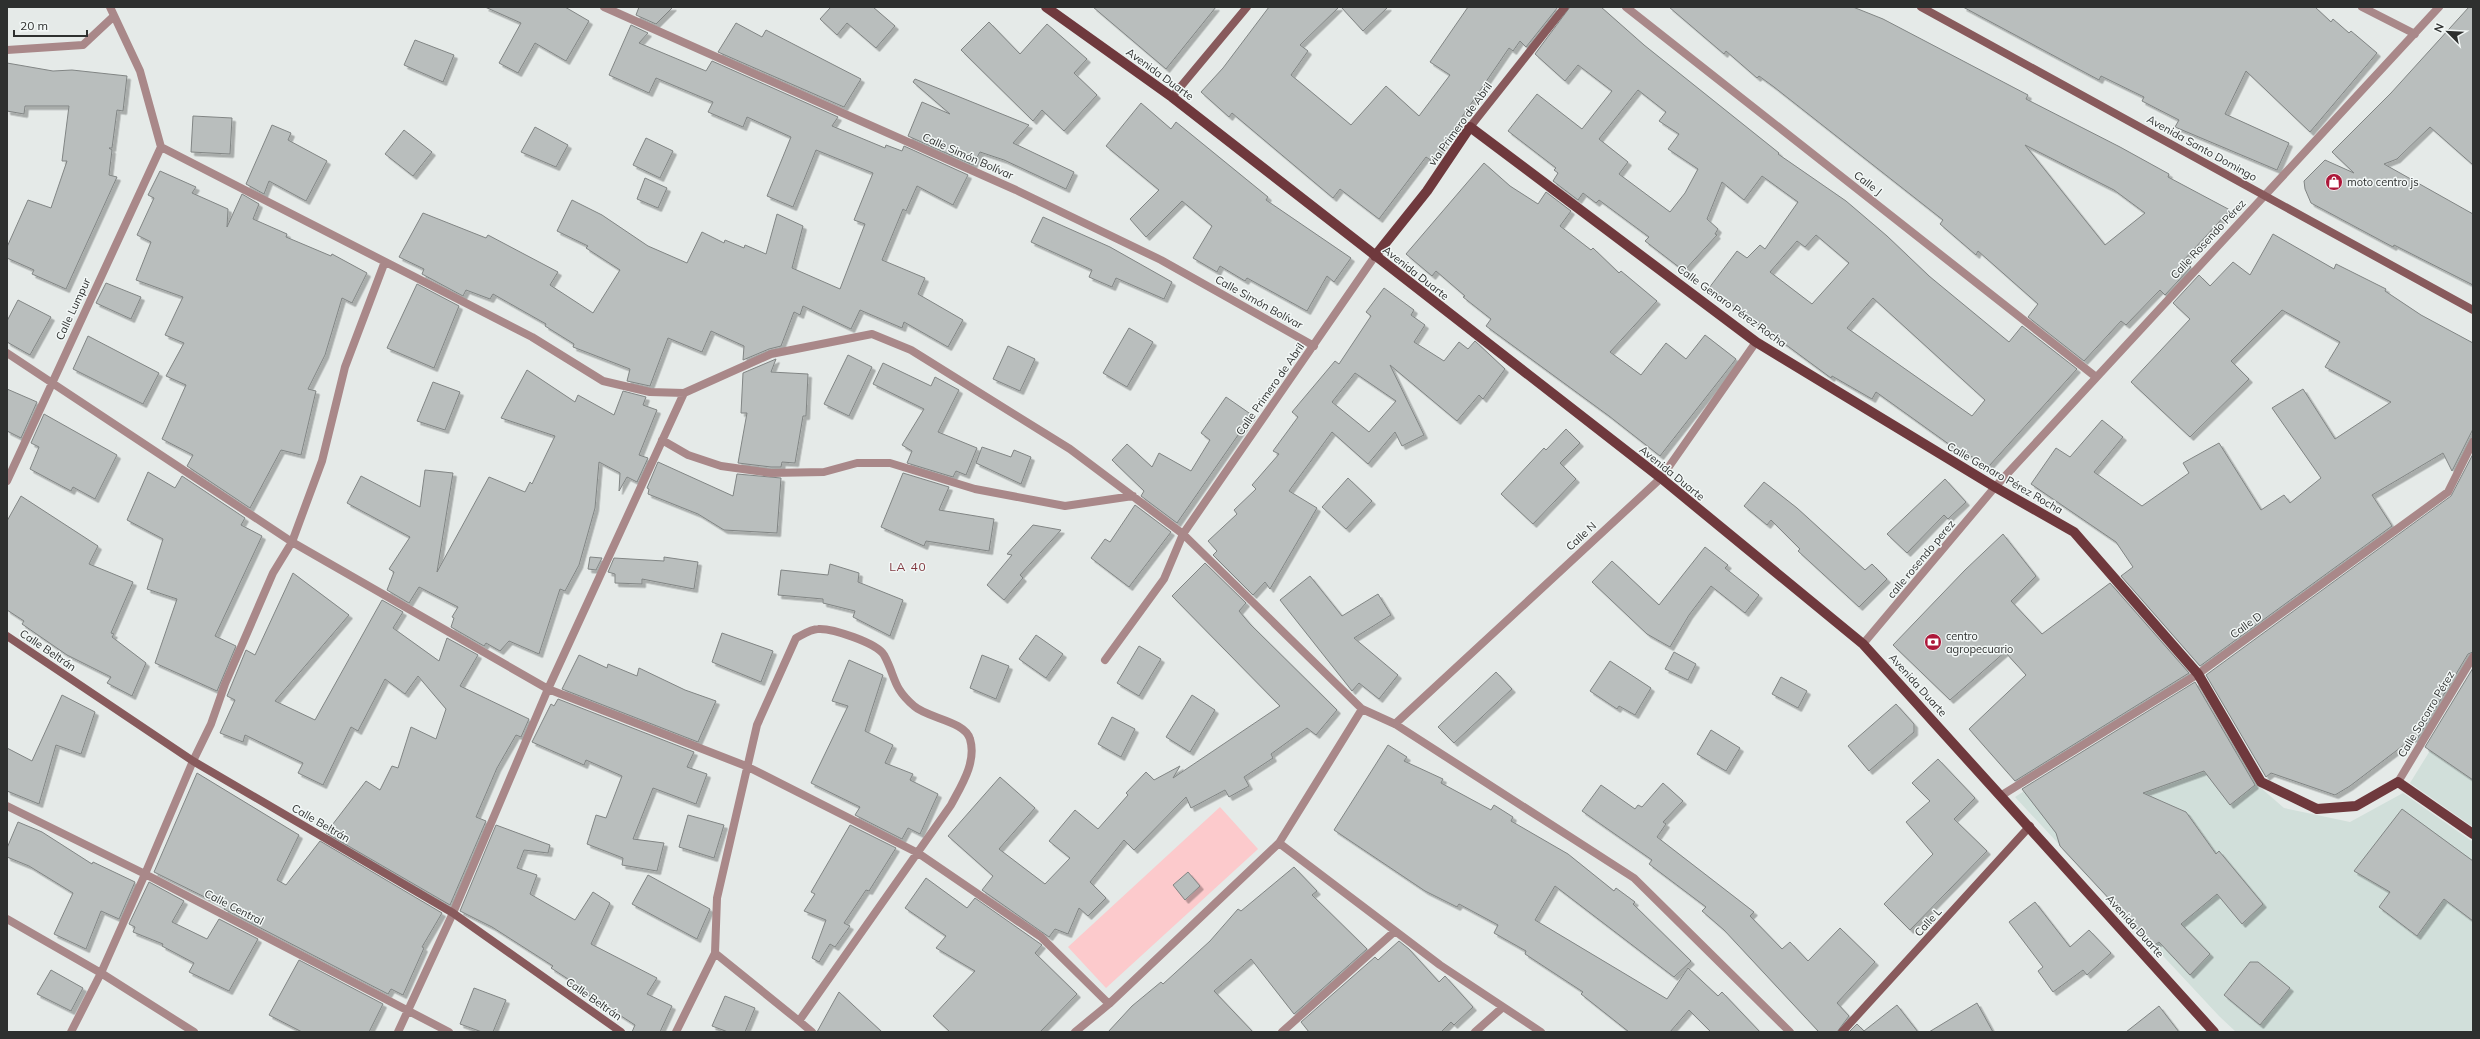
<svg xmlns="http://www.w3.org/2000/svg" width="2480" height="1039" font-family="Mulish,sans-serif">
<style>
.built{fill:#d1dfda}
.green{fill:#fccacc}
.building{fill:#b9bebd;stroke:#818584;fill-rule:evenodd;filter:url(#shadow)}
.lines{fill:none;stroke-linecap:round;stroke-linejoin:round}
.minor{stroke:#a98889;stroke-width:8}
.secondary{stroke:#885a5c;stroke-width:8}
.primary{stroke:#6f393d;stroke-width:10}
.labels{text-anchor:middle;stroke-width:3;stroke-linejoin:round;paint-order:stroke}
.street-label{font-size:11px;fill:#2e302f;stroke:#f2f7f6}
.poi-label{font-size:11px;fill:#2e302f;stroke:#f2f7f6;text-anchor:start}
.neighbourhood-label{font-size:12px;letter-spacing:1px;fill:#80383f;stroke:#f2f7f6}
</style>
<defs>
<filter id="shadow"><feDropShadow dx="3.5" dy="3.5" stdDeviation="0" flood-color="#0004"/></filter>
</defs>
<rect width="100%" height="100%" fill="#e5eae8"/>
<path class="built" d="M2473,681V827L2410,783Z
M2193,683L2261,788L2284,808L2350,822L2403,793L2473,842V1032H2236L2219,1016L2015,797Z"/>
<path class="green" d="M1220,807L1258,849L1106,988L1068,947Z"/>
<path class="building" d="M485,7H565L589,21L566,61L535,43L518,73L499,63L521,23Z
M639,7H673L656,24L636,15Z
M829,7H873L895,26L876,48L847,23L837,35L820,19L830,8Z
M1093,7H1216L1166,69Z
M1269,7H1339L1300,45L1308,51L1291,75L1351,125L1386,86L1419,116L1450,75L1430,62L1468,7H1558L1526,47L1520,41L1513,51L1509,48L1432,161L1426,157L1379,219L1340,189L1333,198L1232,113L1229,117L1201,92L1223,68Z
M1341,7H1388L1363,31Z
M1570,7H1601L1644,45L1779,153L1778,154L1846,201L1887,236L1929,276L2009,342L2022,326L2077,369L1989,466L1950,445L1876,392L1872,399L1832,376L1831,378L1709,288L1737,251L1747,258L1760,245L1765,249L1798,202L1762,176L1744,200L1722,182L1707,219L1718,229L1715,234L1717,235L1684,271L1645,241L1649,237L1599,200L1596,203L1583,193L1578,200L1553,181L1558,173L1554,170L1556,168L1508,131L1537,94L1582,129L1612,91L1578,65L1565,81L1535,54ZM1638,90L1666,112L1659,121L1679,134L1668,149L1698,169L1685,193L1670,212L1619,174L1628,162L1599,139ZM1816,235L1849,263L1812,304L1770,272L1797,241L1805,247ZM1873,298L1985,400L1972,416L1847,328Z
M1669,7H1853L1883,19L2028,95L2026,99L2120,147L2169,174L2168,177L2230,210L2183,261L2191,267L2165,295L2160,290L2126,325L2121,321L2084,361L2028,317L2038,304L1978,251L1976,255L1940,224L1943,220L1774,87L1759,76L1757,78L1726,51L1724,54ZM2025,145L2114,190L2145,213L2105,245Z
M1963,7H2315L2331,22L2333,19L2349,33L2351,31L2377,53L2310,132L2246,71L2225,114L2289,143L2277,170L2175,127L2179,120L2142,101L2144,97L2101,76L2099,80Z
M2469,7H2473V165L2430,127L2397,159L2384,164L2473,214V285L2394,245L2393,247L2311,203L2305,189L2304,181L2325,160L2354,173L2332,152L2391,93Z
M989,22L1020,54L1047,24L1087,59L1074,73L1097,95L1064,131L1042,110L1033,121L961,50Z
M736,23L762,37L766,30L861,79L844,107L718,52Z
M631,25L648,33L639,43L706,71L712,61L838,117L832,126L885,148L886,145L902,151L904,146L968,175L953,205L917,186L906,211L903,209L882,260L925,278L918,294L963,320L948,347L904,322L902,328L860,310L851,329L803,306L800,315L794,312L781,346L769,349L743,360L744,346L711,331L702,352L668,338L650,386L627,381L630,369L573,347L574,344L545,326L546,324L493,294L490,299L466,290L463,296L422,274L424,269L399,257L423,213L486,238L488,235L558,272L550,285L593,313L620,270L586,248L588,246L557,231L572,200L602,215L648,246L687,263L702,232L724,243L725,240L744,248L745,245L766,254L777,214L803,226L792,268L840,289L865,224L854,220L873,173L816,150L793,207L767,196L791,137L747,117L743,127L708,112L713,102L656,78L649,93L609,75Z
M415,40L454,55L443,82L404,65Z
M7,63L53,71L72,70L127,76L123,111L117,110L112,148H109L112,150L109,175L117,177L66,289L32,274L34,270L7,258V247L28,200L51,208L67,161H62L69,106H25L24,114L7,111Z
M915,79L1029,125L1013,143L1074,172L1066,189L1004,160L980,152L973,165L908,136L922,102L950,114L913,82Z
M1141,103L1171,129L1176,122L1268,197L1266,200L1351,258L1334,282L1327,276L1307,311L1247,278L1245,281L1220,266L1217,272L1193,258L1212,226L1182,201L1146,237L1130,219L1159,190L1106,146Z
M193,116L232,118L230,154L191,152Z
M272,125L291,133L288,140L327,161L306,201L269,181L264,194L246,184Z
M535,127L568,145L556,167L521,152Z
M404,130L432,152L413,176L385,154Z
M646,138L673,151L660,178L633,165Z
M1484,163L1510,186L1538,204L1546,192L1571,211L1560,226L1591,250L1593,248L1619,273L1621,271L1657,301L1610,352L1641,375L1666,343L1686,359L1705,335L1736,359L1660,456L1609,416L1486,326L1491,319L1463,297L1465,296L1436,271L1432,276L1406,254Z
M160,171L196,187L192,193L228,209L227,227L242,194L259,204L253,219L287,234L286,237L331,256L332,254L367,273L352,303L342,298L325,355L308,389L316,391L301,455L281,450L250,508L187,466L193,455L162,439L186,385L166,376L184,343L165,335L183,297L136,280L151,242L137,235L154,198L148,195Z
M645,178L667,188L658,208L637,199Z
M1043,217L1110,247L1172,282L1164,299L1116,278L1112,287L1089,277L1092,270L1031,242Z
M2273,234L2334,269L2336,264L2386,289L2385,291L2421,315L2473,343V429L2452,471L2443,453L2372,495L2392,526L2200,666L2121,576L2133,567L2116,542L2031,484L2056,448L2070,457L2102,420L2123,437L2094,472L2142,506L2189,473L2183,463L2219,443L2261,510L2284,495L2290,503L2321,478L2272,408L2303,389L2335,439L2391,402L2325,367L2340,342L2282,310L2231,361L2249,379L2190,437L2131,382L2190,319L2173,303L2199,275L2210,286L2233,262L2250,275Z
M106,283L141,297L131,319L96,303Z
M417,284L459,306L434,368L387,348Z
M1384,288L1414,310L1411,315L1425,325L1414,342L1444,361L1459,342L1468,349L1475,341L1505,369L1483,399L1479,395L1457,421L1390,365L1424,435L1402,446L1395,432L1368,464L1332,432L1289,491L1317,508L1270,589L1265,582L1253,595L1213,555L1217,551L1208,541L1237,514L1234,510L1256,489L1252,485L1279,454L1273,451L1298,417L1292,412L1335,361L1339,364L1371,316L1366,312ZM1355,373L1396,401L1369,432L1332,402Z
M18,300L51,317L30,355L7,342V321Z
M1129,328L1153,342L1127,387L1103,373Z
M88,336L159,373L143,404L73,369Z
M1008,346L1035,359L1020,391L993,379Z
M848,355L872,367L849,416L824,404Z
M776,359L771,372L808,374L806,416H803L795,463L782,462L781,467H771L738,463L747,413H741L743,373Z
M883,363L931,386L935,377L959,390L938,432L977,448L966,475L956,471L953,477L907,463L912,451L902,445L924,409L873,384Z
M527,370L575,402L578,395L614,415L623,391L646,397L643,405L657,410L639,455L648,458L637,482L627,477L619,491L620,473L599,462L595,508L579,565L565,591L560,589L539,654L509,641L500,651L486,643L484,646L451,627L454,618L452,617L458,607L419,587L409,603L387,590L394,572L389,569L410,537L347,503L361,476L420,507L425,470L453,473L437,572L489,477L525,492L530,482L532,484L555,436L501,418Z
M433,382L460,392L445,430L417,421Z
M7,389L37,402L21,438L7,431Z
M1226,397L1252,415L1177,523L1141,496L1144,491L1112,460L1127,444L1152,467L1159,453L1191,471L1210,440L1201,433Z
M44,414L117,455L95,499L73,487L71,491L30,469L39,447L31,443Z
M1566,429L1580,443L1560,463L1576,479L1533,524L1501,494L1544,448L1546,450Z
M982,447L1011,457L1014,450L1031,457L1021,484L976,463Z
M2473,454V652L2468,654L2416,741L2413,738L2350,786L2335,795L2271,773L2266,777L2206,675L2451,496Z
M658,462L733,496L737,474L781,478L777,533L724,530L698,514L648,494L649,489L647,488Z
M148,472L175,488L182,476L245,518L241,525L262,536L215,636L236,646L217,691L155,663L177,599L147,589L163,539L127,520Z
M903,473L949,487L939,510L994,519L989,551L926,541L924,546L881,527Z
M1348,478L1372,501L1346,529L1322,507Z
M1945,479L1966,502L1948,519L1944,515L1907,553L1887,534Z
M1764,482L1797,508L1865,570L1872,564L1887,579L1859,607L1798,551L1800,549L1771,520L1767,525L1744,506Z
M21,496L98,546L89,564L133,582L111,633L114,634L112,637L146,663L132,696L107,683L111,677L67,655L22,624L24,621L7,610V521Z
M1135,505L1171,532L1129,587L1091,558L1105,539L1110,542Z
M1033,525L1061,530L1020,575L1023,578L1004,600L987,585L1012,555L1007,554Z
M2003,534L2036,576L2011,601L2042,634L2110,583L2189,673L2015,781L1969,729L2026,675L2005,652L1950,700L1893,645L1965,570Z
M1705,547L1728,565L1725,568L1759,595L1745,613L1711,586L1689,615L1670,647L1647,634L1592,582L1612,561L1659,605Z
M590,557L602,558L596,570L588,569Z
M664,557L698,562L694,589L642,579V584L615,583V574L608,572L614,558L664,561Z
M1205,563L1246,603L1239,611L1250,624L1337,710L1316,735L1307,728L1271,754L1273,758L1244,777L1249,786L1229,797L1225,790L1191,808L1186,797L1134,850L1124,840L1090,882L1106,898L1088,916L1079,908L1068,934L1055,929L1049,937L982,890L993,876L948,836L1000,777L1035,808L999,849L1045,884L1070,858L1049,841L1075,810L1098,829L1128,795L1126,793L1146,772L1154,780L1180,766L1173,778L1280,706L1172,596Z
M830,564L859,573L858,582L903,600L890,636L853,617L855,611L823,603V599L778,595L781,570L828,575Z
M293,573L349,615L275,701L315,720L382,600L403,612L393,628L439,661L447,638L478,655L460,686L529,719L521,737L516,735L497,768L476,817L486,821L450,905L326,833L366,781L380,790L392,766L398,768L411,727L436,739L446,709L418,676L405,694L385,679L358,731L351,727L323,785L298,773L303,763L245,735L243,742L220,733L235,700L227,696L246,650L255,655Z
M1310,576L1342,616L1378,594L1391,615L1354,638L1398,675L1379,699L1359,683L1352,691L1280,600Z
M722,633L773,651L761,682L712,662Z
M1036,635L1063,654L1046,678L1019,659Z
M1139,646L1161,659L1139,696L1117,683Z
M1674,652L1696,664L1688,680L1665,669Z
M579,655L607,668L608,664L637,676L639,668L685,690L716,701L698,742L562,689Z
M982,655L1009,666L996,699L970,688Z
M849,660L883,675L865,731L893,745L885,763L913,774L910,780L938,794L920,834L908,828L902,839L855,815L860,807L811,783L848,706L832,701Z
M1610,661L1651,688L1635,715L1619,706L1617,709L1590,691Z
M2473,668V780L2425,747Z
M1496,672L1512,689L1454,743L1438,727Z
M1781,677L1807,691L1798,708L1772,694Z
M2195,682L2255,785L2230,805L2204,771L2143,793L2186,812L2216,854L2219,851L2263,904L2242,924L2217,894L2181,924L2210,954L2190,975L2159,942L2153,946L2060,846L2056,833L2022,789Z
M62,695L95,712L81,754L56,745L39,804L7,791V748L32,761Z
M1192,695L1215,710L1190,752L1166,737Z
M558,699L694,752L687,767L707,774L696,804L653,788L633,839L664,843L657,871L622,865L623,858L587,844L596,815L606,818L622,776L586,760L584,765L532,742L551,704L554,706Z
M1896,704L1914,724V732L1869,771L1848,746Z
M1112,717L1135,729L1121,757L1098,744Z
M1711,730L1740,748L1726,771L1697,754Z
M1388,745L1407,757L1404,761L1443,779L1441,783L1491,810L1494,805L1513,817L1511,821L1568,854L1614,891L1616,888L1635,902L1633,904L1691,961L1674,977L1555,886L1535,920L1667,999L1688,968L1718,996L1722,992L1760,1032H1711L1689,1010L1670,1032H1629L1581,994L1583,992L1525,954L1526,951L1494,933L1498,925L1459,904L1457,907L1425,891L1334,830Z
M1938,759L1975,798L1954,819L1987,851L1910,930L1884,904L1933,854L1906,822L1930,801L1912,783Z
M197,773L299,835L277,880L286,885L320,841L442,913L422,947L424,948L403,995L391,989L388,994L224,909L225,907L154,872Z
M1663,783L1683,801L1663,822L1666,824L1657,837L1754,912L1750,916L1782,949L1790,942L1808,961L1840,928L1875,962L1837,1003L1849,1016L1837,1032H1819L1724,930L1702,911L1706,907L1649,864L1652,860L1582,811L1601,785L1635,809L1638,805L1642,807Z
M2402,809L2473,861V921L2444,899L2417,936L2379,907L2390,892L2354,871Z
M688,815L724,825L714,858L679,847Z
M18,822L42,832L92,864L93,862L135,882L119,919L101,911L86,949L54,934L73,893L29,866L7,857V848Z
M496,825L550,845L548,853L524,850L517,868L537,875L530,894L575,920L593,892L610,903L591,944L657,978L647,994L672,1006L660,1032H632L635,1025L567,981L568,979L551,968L553,966L492,927L460,911Z
M850,825L896,848L869,891L866,890L844,923L850,926L835,947L830,944L819,962L812,958L826,920L804,911L815,894L811,892Z
M1294,867L1317,891L1312,895L1367,949L1294,1014L1251,959L1214,991L1253,1032H1108L1132,1006L1161,982L1163,984L1210,941L1238,909L1241,911Z
M1188,872L1200,886L1185,900L1173,885Z
M648,875L710,909L697,939L632,904Z
M926,878L967,908L975,898L1042,945L1035,953L1077,994L1040,1032H950L933,1016L975,971L936,948L946,936L905,908Z
M149,882L184,901L172,922L207,939L219,919L258,939L229,991L189,972L194,963L162,946L163,944L133,932L135,927L129,924Z
M2035,902L2070,947L2089,930L2111,953L2087,975L2083,970L2053,992L2038,971L2043,967L2009,922Z
M1399,941L1409,949L1439,982L1445,976L1473,1007L1454,1025L1451,1022L1441,1032H1309L1301,1022L1375,957L1378,960Z
M299,960L383,1004L369,1032H302L269,1015Z
M2250,962H2258L2290,988L2260,1025L2224,995Z
M51,970L83,988L71,1011L37,994Z
M474,988L506,1000L493,1032H482L460,1024Z
M839,992L882,1032H817Z
M725,996L755,1008L745,1032H728L712,1026Z
M1977,1003L1993,1032H1929Z
M1897,1005L1918,1032H1849L1857,1024L1864,1031Z
M2159,1006L2179,1032H2126Z"/>
<g class="lines">
<path class="minor" d="M110,7L140,71L161,147L532,337L603,381L650,392L684,393L771,354L872,334L911,350L1070,449L1183,534L1362,709L1395,724L1634,878L1790,1032
M604,7L1016,190L1161,260L1314,346
M1626,7L2096,377
M2362,7L2415,34
M7,50L83,45L114,16
M7,353L292,542L548,689L746,766L918,853L1041,937L1109,1004
M662,440L688,455L721,466L771,473L824,472L857,463H890L975,489L1065,506L1133,496
M7,481L161,147
M1863,644L1995,487L2439,7
M1105,660L1164,579L1183,534L1375,256
M1395,724L1661,478L1756,342
M2398,782L2473,657
M2002,795L2198,674L2448,492L2473,442
M7,806L145,874L449,1032
M1279,843L1440,965L1541,1032
M7,919L101,973L194,1032
M799,1021L951,805C961,786 977,762 970,739C965,721 927,718 914,706C892,687 896,677 884,655C877,643 832,628 818,629C811,629 802,635 796,638L757,725L717,898L715,953L799,1021L812,1032
M71,1032L101,973L145,874L193,761L211,724L225,684L273,573L292,542L322,461L345,367L384,264
M398,1032L453,913L548,689L684,393
M676,1032L715,953
M1075,1032L1109,1004L1279,843L1362,709
M1282,1032L1395,931
M1475,1032L1503,1007"/>
<path class="secondary" d="M1921,7L2473,310
M1172,97L1247,7
M1470,127L1565,7
M7,636L193,761L453,913L621,1032
M1842,1032L2030,826"/>
<path class="primary" d="M1046,7L1172,97L1661,478L1863,644L2214,1032
M1375,256L1427,191L1470,127L1756,342L1995,487L2074,532L2198,674L2261,782L2317,809L2356,806L2398,782L2473,834"/>
</g>
<defs>
<g id="shop-disc" transform="scale(0.9)"><circle r="9.5" fill="#ad183a" stroke="#f2f7f6"/><path d="M-5-2.5h2.3a2.7 3.5 0 0 1 5.4 0H5L5.5 6h-11ZM-1.5-2.5h3a1.5 2.3 0 0 0-3 0Z" fill="#fff"/></g>
<g id="bank-disc" transform="scale(0.9)"><circle r="9.5" fill="#ad183a" stroke="#f2f7f6"/><path d="M-6-4H6V4H-6ZM0-2.3a2.3 2.3 0 1 0 0 4.6a2.3 2.3 0 1 0 0-4.6Z" fill="#fff"/></g>
</defs>
<g fill-rule="evenodd">
<use href="#shop-disc" x="2334" y="182"/>
<use href="#bank-disc" x="1933" y="642"/>
</g>
<g class="labels">
<g class="street-label">
<text transform="translate(1160 74) rotate(36)" y="4">Avenida Duarte</text>
<text transform="translate(1460 124) rotate(-54)" y="4">via Primero de Abril</text>
<text transform="translate(2202 148) rotate(29)" y="4">Avenida Santo Domingo</text>
<text transform="translate(968 156) rotate(24)" y="4">Calle Simón Bolívar</text>
<text transform="translate(1868 183) rotate(38)" y="4">Calle J</text>
<text transform="translate(2208 239) rotate(-47)" y="4">Calle Rosendo Pérez</text>
<text transform="translate(1416 273) rotate(38)" y="4">Avenida Duarte</text>
<text transform="translate(1259 302) rotate(29)" y="4">Calle Simón Bolívar</text>
<text transform="translate(1732 306) rotate(36)" y="4">Calle Genaro Pérez Rocha</text>
<text transform="translate(73 309) rotate(-65)" y="4">Calle Lumpur</text>
<text transform="translate(1270 389) rotate(-55)" y="4">Calle Primero de Abril</text>
<text transform="translate(1672 473) rotate(39)" y="4">Avenida Duarte</text>
<text transform="translate(2005 478) rotate(30)" y="4">Calle Genaro Pérez Rocha</text>
<text transform="translate(1581 536) rotate(-43)" y="4">Calle N</text>
<text transform="translate(1921 559) rotate(-50)" y="4">calle rosendo perez</text>
<text transform="translate(2246 625) rotate(-36)" y="4">Calle D</text>
<text transform="translate(48 650) rotate(34)" y="4">Calle Beltrán</text>
<text transform="translate(1918 685) rotate(48)" y="4">Avenida Duarte</text>
<text transform="translate(2426 714) rotate(-59)" y="4">Calle Socorro Pérez</text>
<text transform="translate(321 823) rotate(30)" y="4">Calle Beltrán</text>
<text transform="translate(234 907) rotate(27)" y="4">Calle Central</text>
<text transform="translate(1928 922) rotate(-48)" y="4">Calle L</text>
<text transform="translate(2135 926) rotate(48)" y="4">Avenida Duarte</text>
<text transform="translate(594 999) rotate(35)" y="4">Calle Beltrán</text>
</g>
<g class="poi-label">
<text x="2347" y="186">moto centro js</text>
<text x="1946" y="640">centro<tspan x="1946" dy="13">agropecuario</tspan></text>
</g>
<g class="neighbourhood-label">
<text x="908" y="571">LA 40</text>
</g>
</g>
<rect width="2480" height="1039" fill="none" stroke="#2e302f" stroke-width="16"/>
<g transform="translate(2448 32) rotate(294)" stroke="#f2f7f6" stroke-width="3" paint-order="stroke">
<path d="M0-3L7 15L0 10L-7 15Z" fill="#2e302f"/>
<text y="-6" font-size="11" font-weight="bold" text-anchor="middle" fill="#2e302f">N</text>
</g>
<path d="M14 30v6h73v-6" fill="none" stroke="#2e302f" stroke-width="2"/>
<text x="20" y="30" font-size="12" fill="#2e302f" stroke="#f2f7f6" stroke-width="3" paint-order="stroke">20 m</text>
</svg>
